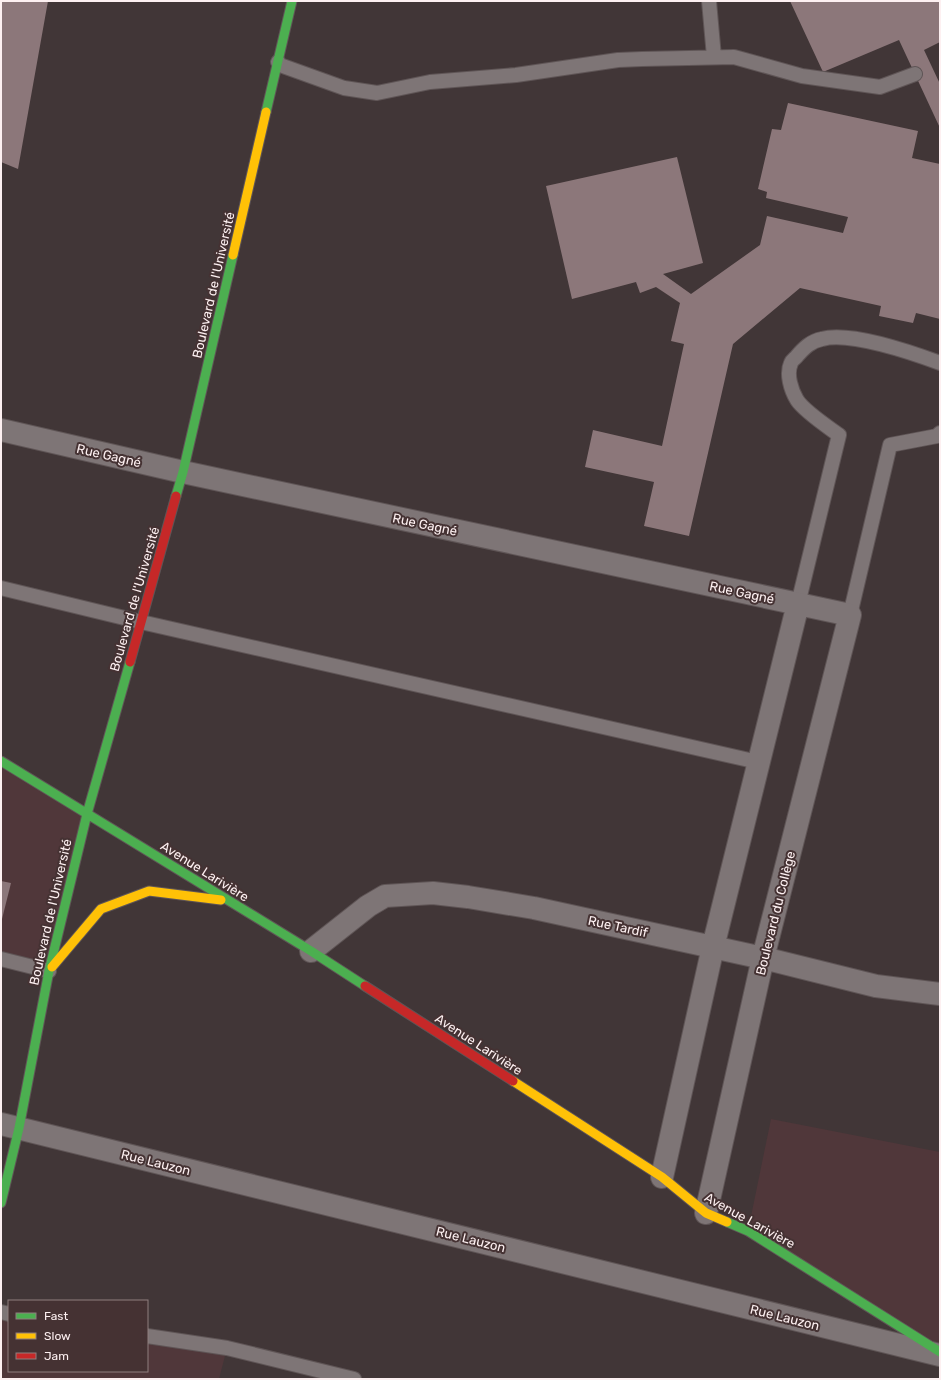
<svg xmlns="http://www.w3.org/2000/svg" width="941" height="1380" font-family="Rubik,sans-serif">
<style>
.built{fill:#50373a}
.building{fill:#8c777a}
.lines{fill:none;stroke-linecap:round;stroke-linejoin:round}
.lane-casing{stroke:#5f5556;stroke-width:16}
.street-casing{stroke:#5f5556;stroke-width:24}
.fast-casing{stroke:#5f5556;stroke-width:11}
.slow-casing{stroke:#5f5556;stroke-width:11}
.jam-casing{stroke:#5f5556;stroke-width:11}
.lane{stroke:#7e7576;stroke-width:14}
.street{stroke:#7e7576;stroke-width:22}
.fast{stroke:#4caf50;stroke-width:9}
.slow{stroke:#ffc107;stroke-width:9}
.jam{stroke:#c62828;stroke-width:9}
.labels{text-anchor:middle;stroke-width:4;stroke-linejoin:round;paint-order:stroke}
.street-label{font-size:13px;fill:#fdf0f1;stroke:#453233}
</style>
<rect width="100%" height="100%" fill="#413637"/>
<path class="built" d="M1,761L87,814L49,971L1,959Z
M771,1119L940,1152V1352L748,1231Z
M1,1312L9,1314V1371H147V1336L227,1348L219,1379H1Z"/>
<path class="building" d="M1,1H48L18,169L1,162Z
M790,1H940V42L924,50L940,84V128L899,40L823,72Z
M788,103L918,131L912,158L940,164V319L916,313L913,323L879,316L881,306L800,288L733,344L689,536L644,526L654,482L585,467L593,430L662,446L684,344L671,341L680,303L656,287L640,293L636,282L572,299L546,186L677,157L703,263L663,274L691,294L760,245L767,216L843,233L848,217L766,198L767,192L758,189L772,129L781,130Z
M1,881L11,883L2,919H1Z"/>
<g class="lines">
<g class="lane-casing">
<path id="lane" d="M709,1L714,57
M278,62L280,65L344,88L377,93L430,82L516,75L618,60L642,59L734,57L802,76L880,87L915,74
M1,588L141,622L758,762
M798,604L839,435C828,427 804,411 797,400C791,390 786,374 791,363C792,360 796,358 797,356C804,348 811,341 822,339C849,331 913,353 940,363
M850,615L890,445L937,436L940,433
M1,959L49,971
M1,1312L9,1314
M147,1336L227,1348L354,1379"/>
</g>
<g class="street-casing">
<path id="street" d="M1,430L183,472L850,615L763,958L706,1213
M311,951L368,906L385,896L433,893L468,897L534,908L763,958L876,986L940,994
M1,1124L940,1355
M662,1177L713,947L798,604"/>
</g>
<g class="fast-casing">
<path id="fast" d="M266,112L292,1
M176,496L183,472L233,255
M1,761L311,951L365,986
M1,1203L19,1128L49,971L87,814L130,662
M727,1222L748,1231L940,1352"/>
</g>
<g class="slow-casing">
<path id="slow" d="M233,255L266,112
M52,967L101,909L149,891L221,900
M513,1081L662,1177L706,1213L727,1222"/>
</g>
<g class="jam-casing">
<path id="jam" d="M130,662L176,496
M365,986L513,1081"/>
</g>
<use href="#lane" class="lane"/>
<use href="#street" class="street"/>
<use href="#fast" class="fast"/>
<use href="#slow" class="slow"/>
<use href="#jam" class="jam"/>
</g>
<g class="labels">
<g class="street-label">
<text transform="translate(213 285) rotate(-77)" y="5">Boulevard de l'Université</text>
<text transform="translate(109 455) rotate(13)" y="5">Rue Gagné</text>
<text transform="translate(425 524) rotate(12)" y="5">Rue Gagné</text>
<text transform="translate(742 592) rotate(12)" y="5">Rue Gagné</text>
<text transform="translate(134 599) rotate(-74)" y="5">Boulevard de l'Université</text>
<text transform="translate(205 871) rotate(32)" y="5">Avenue Larivière</text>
<text transform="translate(50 912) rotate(-77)" y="5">Boulevard de l'Université</text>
<text transform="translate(775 913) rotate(-76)" y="5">Boulevard du Collège</text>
<text transform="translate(618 926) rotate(12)" y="5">Rue Tardif</text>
<text transform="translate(479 1044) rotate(33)" y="5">Avenue Larivière</text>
<text transform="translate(156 1162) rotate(14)" y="5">Rue Lauzon</text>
<text transform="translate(750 1220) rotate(29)" y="5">Avenue Larivière</text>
<text transform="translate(471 1239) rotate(14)" y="5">Rue Lauzon</text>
<text transform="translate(785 1317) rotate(14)" y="5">Rue Lauzon</text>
</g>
</g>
<rect width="941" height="1380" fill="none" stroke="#fdf0f1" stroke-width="4"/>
<rect x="8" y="1300" width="140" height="72" fill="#453233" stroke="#8f7e7f"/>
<rect x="16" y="1313" width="20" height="6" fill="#4caf50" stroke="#8f7e7f"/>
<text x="44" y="1320" font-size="12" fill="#fdf0f1">Fast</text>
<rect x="16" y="1333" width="20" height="6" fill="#ffc107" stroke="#8f7e7f"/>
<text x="44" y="1340" font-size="12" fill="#fdf0f1">Slow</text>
<rect x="16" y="1353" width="20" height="6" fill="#c62828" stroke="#8f7e7f"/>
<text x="44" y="1360" font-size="12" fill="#fdf0f1">Jam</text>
</svg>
